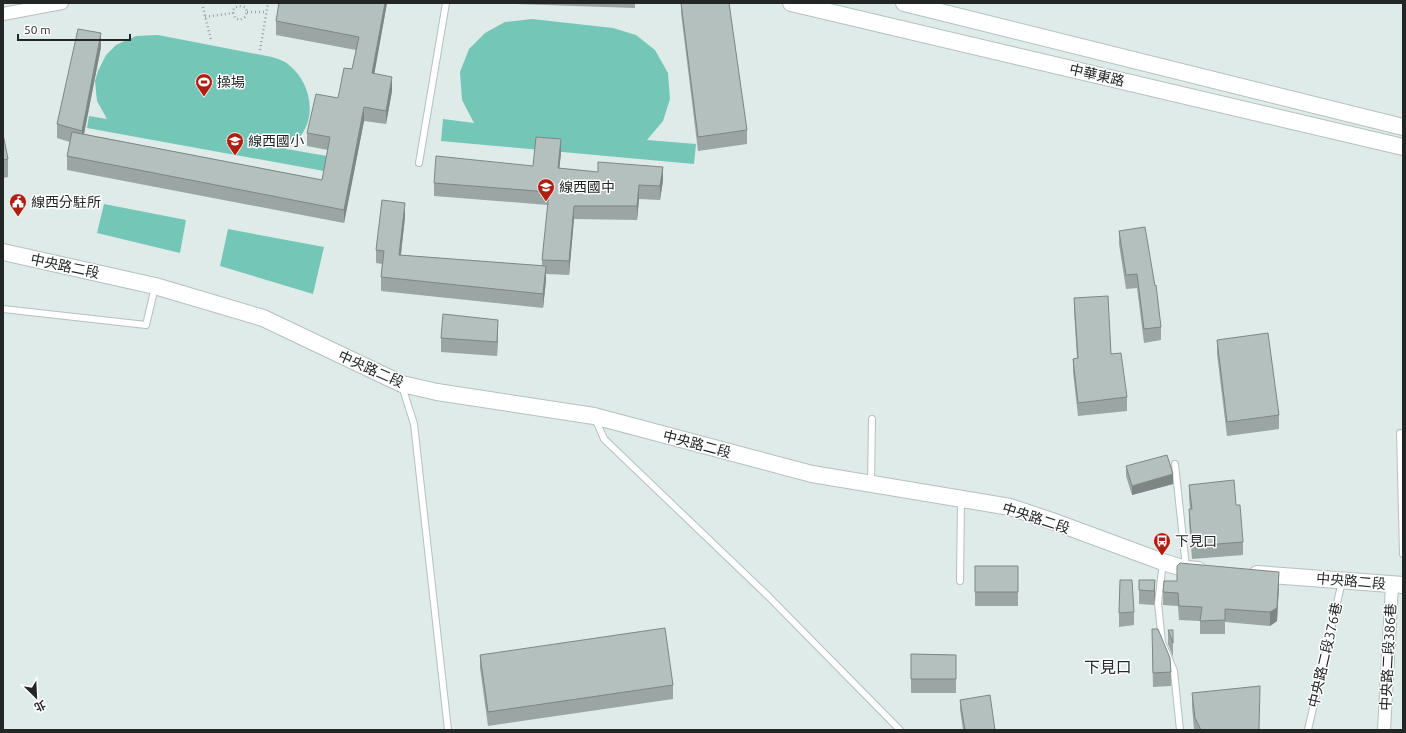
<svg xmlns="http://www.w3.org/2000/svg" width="1406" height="733" font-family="Ubuntu,'Noto Sans TC',sans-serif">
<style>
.green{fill:#74c7b6}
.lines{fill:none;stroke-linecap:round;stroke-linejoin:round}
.lane-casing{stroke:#b4c1be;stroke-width:8}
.street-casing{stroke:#b4c1be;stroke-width:14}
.secondary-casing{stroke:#b4c1be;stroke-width:18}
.path{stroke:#96a09d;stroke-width:2.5;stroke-dasharray:1 3;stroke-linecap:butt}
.lane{stroke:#fff;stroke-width:6}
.street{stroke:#fff;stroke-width:12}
.secondary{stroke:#fff;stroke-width:16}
.wall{fill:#9ba5a3}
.shaded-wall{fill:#7e8684}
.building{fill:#b4c0bd;stroke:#7e8684}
.labels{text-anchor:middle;stroke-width:3;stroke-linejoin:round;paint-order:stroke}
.street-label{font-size:14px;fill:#222725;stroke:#fff}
.poi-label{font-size:14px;fill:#222725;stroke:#fff;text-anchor:start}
.quarter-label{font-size:16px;fill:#232d2b;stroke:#fff}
</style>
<rect width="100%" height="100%" fill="#deebe8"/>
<path class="green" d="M532,19L613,28L636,35L655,50L668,73L670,99L663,121L647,140L696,144L694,164L441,141L443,119L474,123L462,100L460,72L469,49L485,33L505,22Z
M158,35L272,57C278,59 285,61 289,65C309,81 317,112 302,134C298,140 291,144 286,149L327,156L324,171L87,128L89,116L107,119L97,101L95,81L98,71L106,55L116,45L136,36Z
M104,204L186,220L180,253L97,233Z
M228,229L324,247L313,294L220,266Z"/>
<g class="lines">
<g class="lane-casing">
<path id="lane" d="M419,163L446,3
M3,309L146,325L155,287
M402,386L414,424L448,730
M595,418L604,439L768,596L900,730
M1400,433L1403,554
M1175,464L1186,567
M871,483L872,419
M1163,562L1158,603L1162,642L1174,671L1180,730
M960,581L961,500
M1308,730L1342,581"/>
</g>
<g class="street-casing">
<path id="street" d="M3,14L62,3
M1384,730L1392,585"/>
</g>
<g class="secondary-casing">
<path id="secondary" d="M791,3L1403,147
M904,3L1403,127
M3,252L155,286L263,318L402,384L437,392L594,416L812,474L1010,507L1052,521L1163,562L1186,569L1198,570
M1257,574L1403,585"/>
</g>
<path class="path" d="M202,3L211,40
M247,12H266
M205,17L233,13L235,18L240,20L245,17L247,12L245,7L239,6L234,8L233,13
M260,50L268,3"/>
<use href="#lane" class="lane"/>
<use href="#street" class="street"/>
<use href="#secondary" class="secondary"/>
</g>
<path class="wall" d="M387,3L374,73L392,91L386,124L364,121L344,223L67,170V156L70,142L57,138V124L101,47L84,134L322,180L328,150L307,146V133L338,98L352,69L356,50L276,35V21Z
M516,3H635V8L516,4Z
M681,3H729L747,130V144L698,151L681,13Z
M3,134L8,159V177L3,178Z
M561,153L559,168L663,180L660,200L639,199L637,220L574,219L569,275L546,274V280L543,308L381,291V277L382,264L376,263V250L405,217L401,255L542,266V260L548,205L434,196V183L533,166Z
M1119,231L1161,327V340L1144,343L1137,288L1126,289L1119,244Z
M1074,298L1111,354L1127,397V411L1078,416L1073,372V359L1077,358L1074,311Z
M498,333L497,356L441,352V338Z
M1217,340L1279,415V429L1227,436L1217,354Z
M1402,412H1403V426L1402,421Z
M1126,466L1173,484L1132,495L1126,476Z
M1189,485L1236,505L1243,542V555L1192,559L1189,522V509H1190L1189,498Z
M975,566H1018V606H975Z
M1177,566L1279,585L1277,621L1270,626L1225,622V634H1200V621L1179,620L1178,606L1163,605V592L1177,581Z
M1155,580V594L1154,605L1139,604V590Z
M1134,612V625L1119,627V613Z
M1168,630H1173V657L1168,644Z
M1152,643L1171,672V686L1153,687Z
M911,654L956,655V693H911Z
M480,655L673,685V699L488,726L480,668Z
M1192,693L1260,730H1194L1192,706Z
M960,700L995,730H963L960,709Z"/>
<path class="shaded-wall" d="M385,3H387L372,87V73Z
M101,33V47L82,144V131Z
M392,77V91L386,124V111Z
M364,107V121L344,223V210Z
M561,139V153L558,182V168Z
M663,167V180L660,200V186Z
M639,185V199L637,220V206Z
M405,203V217L399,269V255Z
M574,206V219L569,275V261Z
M546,266V280L543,308V294Z
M498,320V333L497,356V342Z
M1173,474V484L1132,495V486Z
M1279,572V585L1277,621L1270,626V612Z
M1155,580V594L1154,605V591Z"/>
<path class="building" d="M279,3H385L372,73L392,77L386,111L364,107L344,210L67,156L72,132L322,180L330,137L307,133L316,94L338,98L344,68L352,69L359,37L276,21Z
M681,3H729L747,130L698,137Z
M78,29L101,33L82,131L57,124Z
M3,134L8,159L3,160Z
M536,137L561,139L558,168L598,172V162L663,167L660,186L639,185L637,206H574L569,261L542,260L549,192L434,183L436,156L533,166Z
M382,200L405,203L399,255L546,266L543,294L381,277L384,251L376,250Z
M1145,227L1155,286L1156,285L1161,327L1144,329L1137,274L1126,275L1119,231Z
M1108,296L1111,354L1121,353L1127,397L1078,403L1073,359L1078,358L1074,298Z
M443,314L498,320L497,342L441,338Z
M1268,333L1279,415L1227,422L1217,340Z
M1167,455L1173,474L1132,486L1126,466Z
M1234,480L1236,505H1240L1243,542L1192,546L1189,509H1192L1189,485Z
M1180,563L1279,572L1277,608L1270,612L1225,609V620L1200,621L1202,607L1179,606L1178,593L1163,592L1164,581H1177V566Z
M975,566H1018V592H975Z
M1120,580H1132L1134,612L1119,613Z
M1139,580H1155L1154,591L1139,590Z
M665,628L673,685L488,712L480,655Z
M1152,629H1158L1170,658L1171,672L1153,673Z
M1168,630H1173V643Z
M911,654L956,655V679H911Z
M1260,686L1259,730H1201L1195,718L1192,693Z
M990,695L995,730H965L960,700Z"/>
<defs>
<g id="stadium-pin" transform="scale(0.9)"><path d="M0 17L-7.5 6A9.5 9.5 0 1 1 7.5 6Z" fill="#ae1f12" stroke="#fff"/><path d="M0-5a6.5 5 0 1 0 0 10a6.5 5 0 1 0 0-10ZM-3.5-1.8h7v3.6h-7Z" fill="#fff"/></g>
<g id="school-pin" transform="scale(0.9)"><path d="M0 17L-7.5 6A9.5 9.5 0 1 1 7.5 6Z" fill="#ae1f12" stroke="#fff"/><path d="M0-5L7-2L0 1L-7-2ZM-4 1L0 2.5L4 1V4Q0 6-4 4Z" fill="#fff"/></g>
<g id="civic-pin" transform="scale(0.9)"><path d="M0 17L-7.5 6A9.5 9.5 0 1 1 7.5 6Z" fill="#ae1f12" stroke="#fff"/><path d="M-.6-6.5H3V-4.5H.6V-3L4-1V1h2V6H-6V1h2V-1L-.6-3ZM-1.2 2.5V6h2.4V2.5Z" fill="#fff"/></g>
<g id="bus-pin" transform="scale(0.9)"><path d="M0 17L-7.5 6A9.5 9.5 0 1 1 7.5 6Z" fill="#ae1f12" stroke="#fff"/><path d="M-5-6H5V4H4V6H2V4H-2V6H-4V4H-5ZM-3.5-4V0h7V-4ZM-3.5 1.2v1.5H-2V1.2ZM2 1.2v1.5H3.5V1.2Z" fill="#fff"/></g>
</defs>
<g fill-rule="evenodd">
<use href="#stadium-pin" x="204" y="82"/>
<use href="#school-pin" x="235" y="141"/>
<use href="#school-pin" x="546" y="187"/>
<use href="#civic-pin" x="18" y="202"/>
<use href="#bus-pin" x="1162" y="541"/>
</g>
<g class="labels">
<g class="street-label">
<text transform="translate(1097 75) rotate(13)" y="5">中華東路</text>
<text transform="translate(65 266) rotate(12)" y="5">中央路二段</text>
<text transform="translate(371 369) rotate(24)" y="5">中央路二段</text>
<text transform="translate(697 444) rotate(15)" y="5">中央路二段</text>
<text transform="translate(1036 518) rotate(18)" y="5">中央路二段</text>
<text transform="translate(1351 581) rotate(5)" y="5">中央路二段</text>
<text transform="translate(1325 655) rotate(-77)" y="5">中央路二段376巷</text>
<text transform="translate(1388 657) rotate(-87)" y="5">中央路二段386巷</text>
</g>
<g class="poi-label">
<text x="217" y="87">操場</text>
<text x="248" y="146">線西國小</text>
<text x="559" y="192">線西國中</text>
<text x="31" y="207">線西分駐所</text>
<text x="1175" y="546">下見口</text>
</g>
<g class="quarter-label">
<text x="1108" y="673">下見口</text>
</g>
</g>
<rect width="1406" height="733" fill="none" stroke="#222725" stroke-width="8"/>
<g transform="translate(36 697) rotate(156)" stroke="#ffffff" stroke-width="3" paint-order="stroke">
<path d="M0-3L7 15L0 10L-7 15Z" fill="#222725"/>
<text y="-6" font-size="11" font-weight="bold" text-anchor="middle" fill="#222725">北</text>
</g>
<path d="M18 34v6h112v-6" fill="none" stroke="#222725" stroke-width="2"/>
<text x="24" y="34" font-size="12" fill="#222725" stroke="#ffffff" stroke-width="3" paint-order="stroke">50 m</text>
</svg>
